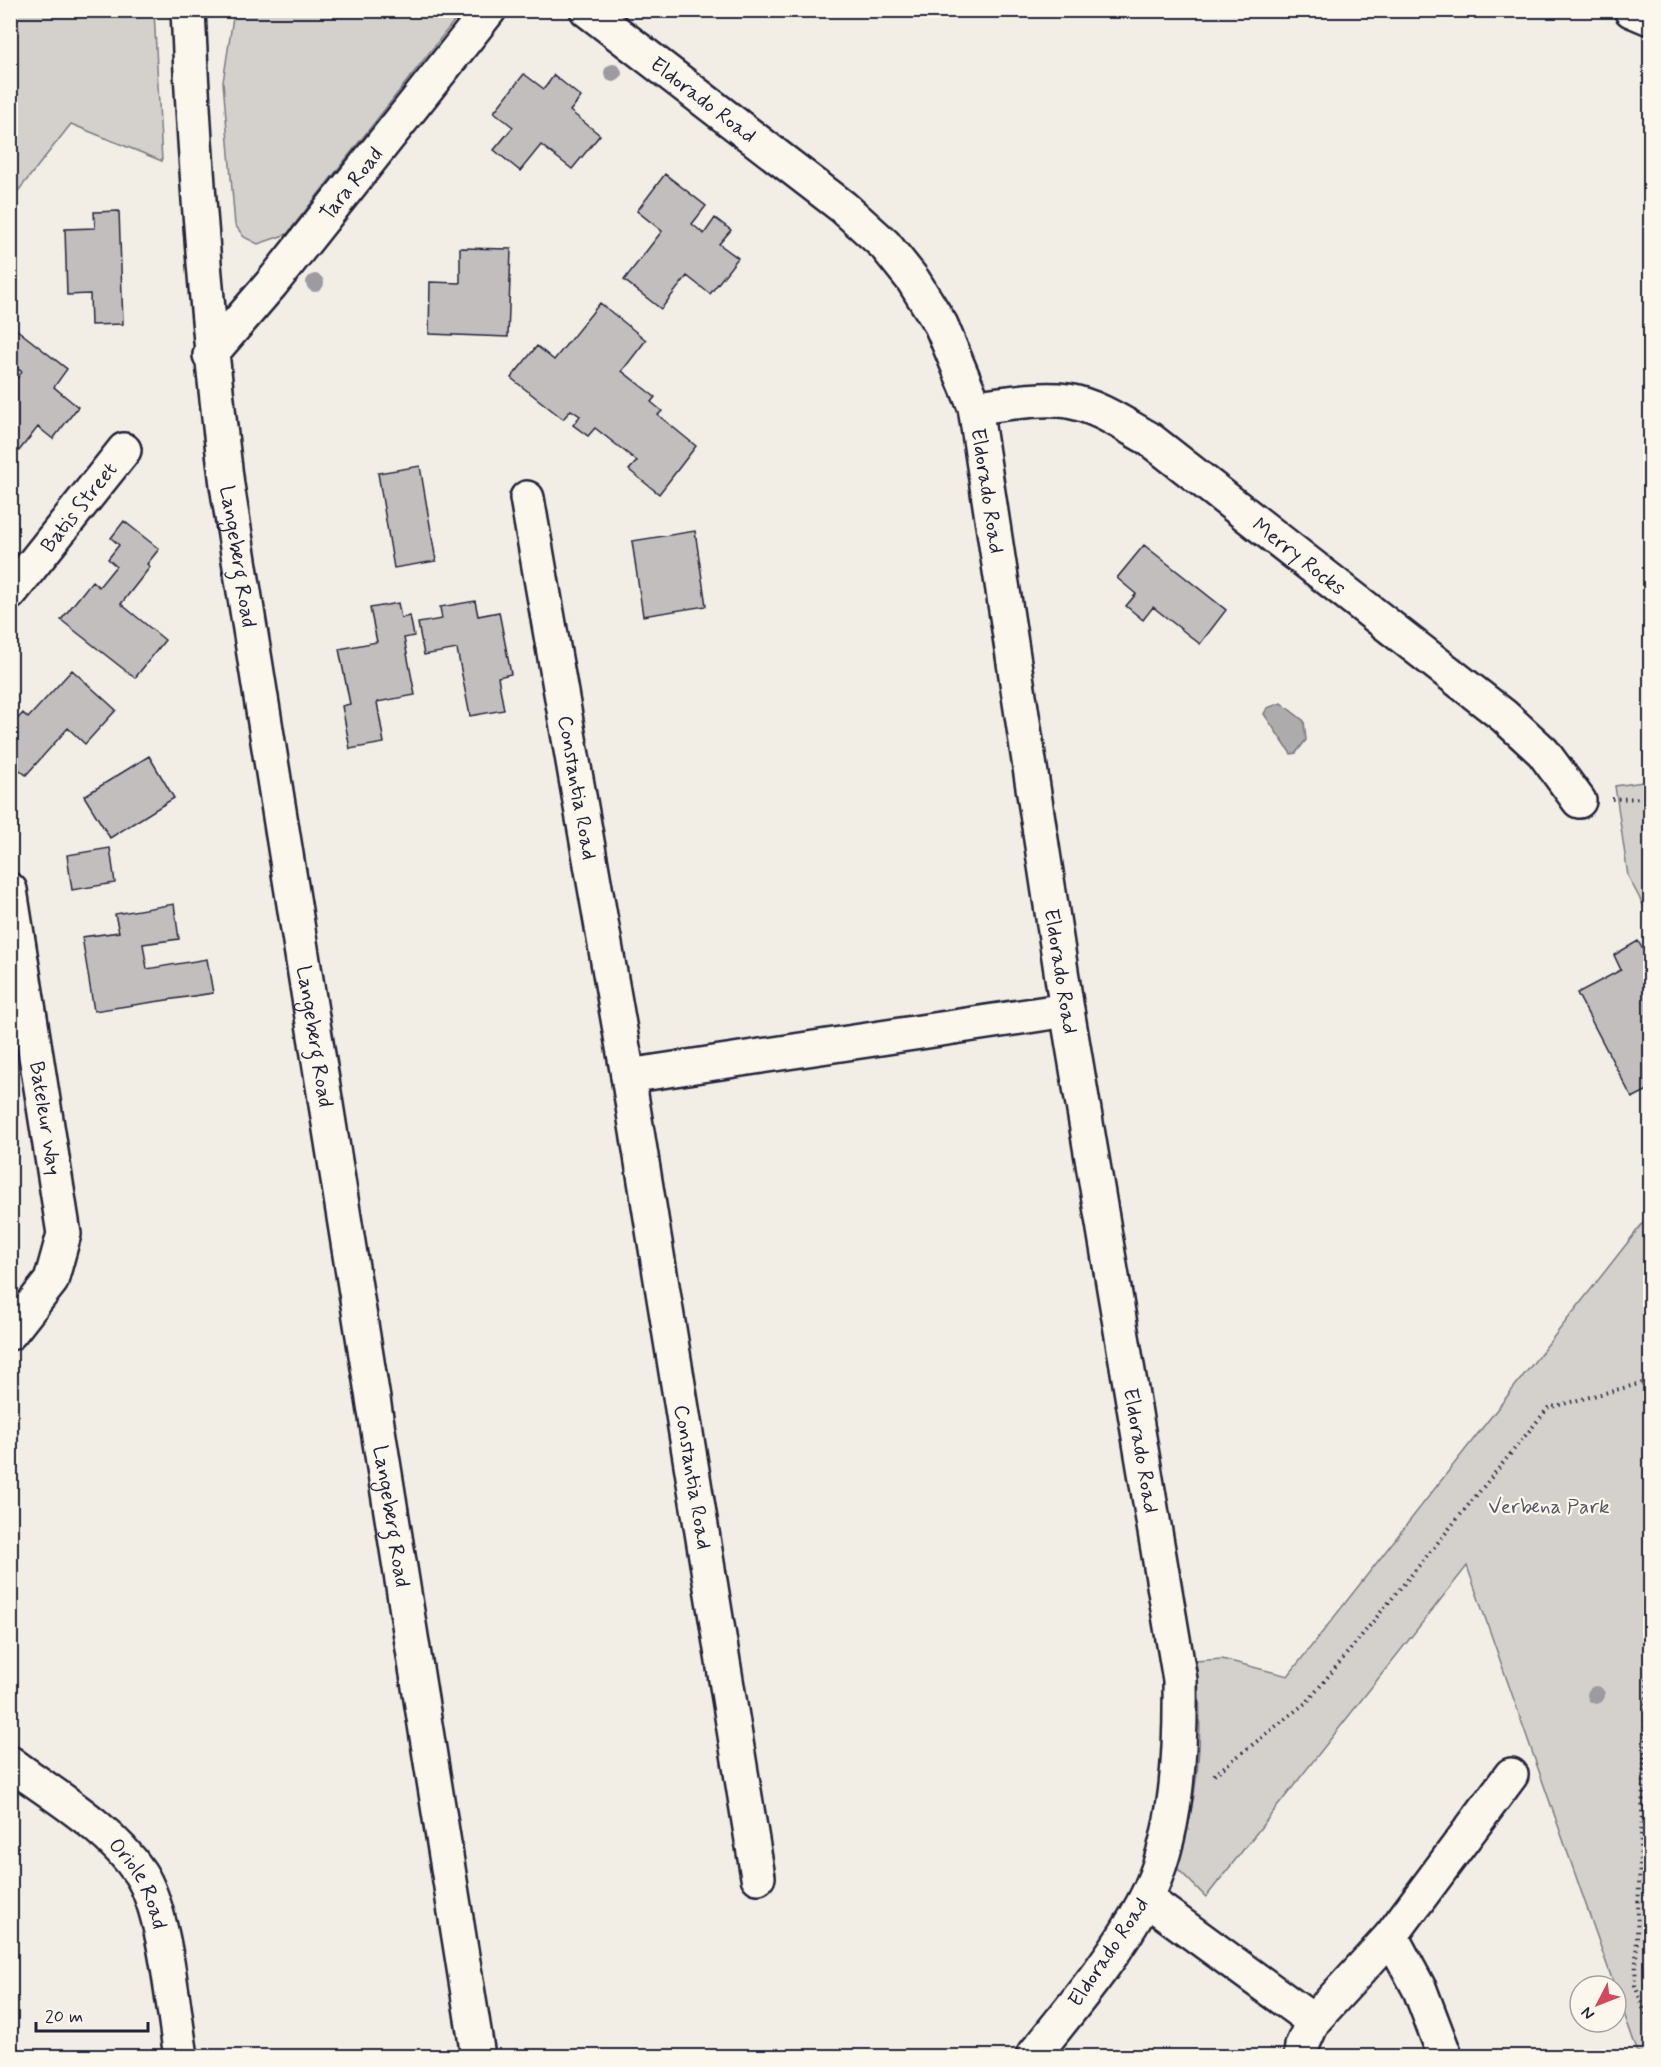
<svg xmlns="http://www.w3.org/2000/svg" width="1661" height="2067" font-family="Mynerve,sans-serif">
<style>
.green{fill:#d4d1cc;stroke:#7b7a84;stroke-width:1.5}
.water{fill:#aeabad;stroke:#76747f;stroke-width:1.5}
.building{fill:#c2bebe;stroke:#22223b;stroke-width:1.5}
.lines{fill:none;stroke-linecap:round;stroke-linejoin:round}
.minor-casing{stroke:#22223b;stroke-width:38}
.secondary-casing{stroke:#22223b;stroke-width:38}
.path{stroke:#22223b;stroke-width:4;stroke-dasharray:1.5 4.5;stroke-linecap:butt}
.minor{stroke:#fbf7ec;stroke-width:33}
.secondary{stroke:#fbf7ec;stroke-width:33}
.tree{fill:#9d9b9f}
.labels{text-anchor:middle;stroke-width:4.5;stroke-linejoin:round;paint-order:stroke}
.street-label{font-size:21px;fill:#22223b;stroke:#fbf7ec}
.park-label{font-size:21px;fill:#575766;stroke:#fbf7ec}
</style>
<rect width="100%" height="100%" fill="#f2eee5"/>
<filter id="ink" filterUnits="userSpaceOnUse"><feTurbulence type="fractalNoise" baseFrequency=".0167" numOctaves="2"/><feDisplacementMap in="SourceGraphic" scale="12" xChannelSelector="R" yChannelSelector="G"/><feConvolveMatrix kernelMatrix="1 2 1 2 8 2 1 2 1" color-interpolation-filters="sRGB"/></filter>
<g filter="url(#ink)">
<path class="green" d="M11,10L154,11L162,161L71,124L11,200Z
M234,11H462L287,234L258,244L244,237L235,225L223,82Z
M1650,781V918L1628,876L1615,786Z
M1650,1214V2056H1639L1467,1566L1206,1897L1177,1868C1198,1799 1205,1733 1196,1661L1222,1659L1288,1676Z"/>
<path class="water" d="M1281,703L1304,721L1306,740L1296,753L1291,754L1264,714L1267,708Z"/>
<path class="building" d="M524,74L544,89L554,75L581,97L570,111L600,135L572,169L541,145L520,171L494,150L513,127L494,112Z
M665,174L706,206L692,224L704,234L715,218L731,230L719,244L738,258L710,294L687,276L661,309L624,280L662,231L637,211Z
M119,211L123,324L91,325L90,294L67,295L65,229L95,228L94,212Z
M460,248L511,249L508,337L429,334L430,282L460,283Z
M600,303L646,340L622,371L655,397L651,402L662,411L658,415L696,446L659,494L629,470L637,461L595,428L588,436L573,425L580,416L571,410L563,419L511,378L537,346L554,360Z
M16,329L67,369L54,387L78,407L53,439L38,427L10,462V387L22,372L10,363V336Z
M420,466L436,561L394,568L378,473Z
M124,521L159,549L147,564L150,567L121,604L165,640L135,678L61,620L92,581L99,587L116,566L108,559L119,545L111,538Z
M695,531L706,606L643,616L632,541Z
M1144,545L1226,610L1200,644L1153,607L1143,620L1126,606L1136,594L1117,578Z
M475,601L478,616L499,612L511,674L498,677L504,710L470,716L457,649L424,655L418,623L442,619L440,607Z
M398,603L401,618L410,616L414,636L404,638L415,695L377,702L384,743L350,749L342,706L350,704L339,649L377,642L370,608Z
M72,670L116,710L85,744L68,728L26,775L10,762V727L23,713L28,718Z
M149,756L174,798L110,838L84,796Z
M110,848L115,883L72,890L67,855Z
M174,904L179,939L143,944L147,969L207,959L213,993L94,1011L82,937L119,932L115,914Z
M1638,941L1647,957L1650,955V1089L1632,1098L1577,993L1621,970L1614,955Z"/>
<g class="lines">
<g class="minor-casing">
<g id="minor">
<path id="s1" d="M587,10L843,207L885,245L913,280L941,325L975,407L1067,1010L1180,1680C1181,1749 1178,1837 1145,1900C1116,1956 1072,2007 1033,2056"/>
<path d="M1631,10L1650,18"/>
<path id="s2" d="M210,355L272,283L489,10"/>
<path id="s3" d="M975,407C1004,404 1038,397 1068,401C1097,406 1123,424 1148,438L1504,716L1543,752L1579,801"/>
<path id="s4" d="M527,498L628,1076L758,1877"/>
<path id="s5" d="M10,593L124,450"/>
<path id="s6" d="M10,890L64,1234L51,1281L10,1333"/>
<path d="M628,1076L1067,1010"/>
<path id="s7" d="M10,1763C54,1796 109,1827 140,1873C165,1910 173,2009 181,2056"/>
<path d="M1146,1899L1313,2021L1302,2046L1301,2056"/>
<path d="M1391,1936L1511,1775"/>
<path d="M1313,2021L1391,1936L1420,1990L1445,2056"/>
</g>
</g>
<g class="secondary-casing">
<g id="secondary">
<path id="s8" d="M188,10C195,169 207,327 227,485L478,2056"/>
</g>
</g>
<path class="path" d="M1612,799L1650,798
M1650,1613L1635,1985L1650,2027
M1214,1775L1308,1701L1548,1408L1650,1381"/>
<use href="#minor" class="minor"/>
<use href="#secondary" class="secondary"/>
</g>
<g class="tree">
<circle cx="613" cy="73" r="9"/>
<circle cx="315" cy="283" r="9"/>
<circle cx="1596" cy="1695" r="9"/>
</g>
</g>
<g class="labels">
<g class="street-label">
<text dy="7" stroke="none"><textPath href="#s1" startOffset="147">Eldorado Road</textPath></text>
<text dy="7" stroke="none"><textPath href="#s2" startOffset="222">Tara Road</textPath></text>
<text dy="7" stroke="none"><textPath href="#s1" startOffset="651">Eldorado Road</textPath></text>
<text dy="7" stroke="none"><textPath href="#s5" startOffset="110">Batis Street</textPath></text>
<text dy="7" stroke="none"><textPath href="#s8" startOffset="549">Langeberg Road</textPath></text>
<text dy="7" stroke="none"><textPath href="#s3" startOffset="374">Merry Rocks</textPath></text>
<text dy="7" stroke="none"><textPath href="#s4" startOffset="294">Constantia Road</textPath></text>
<text dy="7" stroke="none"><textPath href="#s1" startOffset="1137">Eldorado Road</textPath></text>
<text dy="7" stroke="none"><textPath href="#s8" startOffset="1035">Langeberg Road</textPath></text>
<text dy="7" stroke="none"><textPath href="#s6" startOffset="231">Bateleur Way</textPath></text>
<text dy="7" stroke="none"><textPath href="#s1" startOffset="1623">Eldorado Road</textPath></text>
<text dy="7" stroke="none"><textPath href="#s4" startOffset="993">Constantia Road</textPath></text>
<text dy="7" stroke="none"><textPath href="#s8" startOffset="1521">Langeberg Road</textPath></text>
<text dy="7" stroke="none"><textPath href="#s7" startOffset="180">Oriole Road</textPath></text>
<text transform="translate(1108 1952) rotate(-56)" y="7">Eldorado Road</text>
</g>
<g class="park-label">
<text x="1549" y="1513">Verbena Park</text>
</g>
</g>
<rect width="1661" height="2067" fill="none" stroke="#fbf7ec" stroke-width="36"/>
<rect x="18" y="18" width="1625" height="2031" fill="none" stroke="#22223b" stroke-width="2" filter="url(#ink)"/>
<g transform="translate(1598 2004) rotate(228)"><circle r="28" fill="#fbf7ec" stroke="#a4a2a5" stroke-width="1.5"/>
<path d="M0-4.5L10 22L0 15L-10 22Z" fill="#d1495b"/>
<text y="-9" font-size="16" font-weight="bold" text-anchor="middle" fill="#22223b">N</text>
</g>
<path d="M36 2022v9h112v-9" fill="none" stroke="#22223b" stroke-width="3"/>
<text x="45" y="2022" font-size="18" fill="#22223b" stroke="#fbf7ec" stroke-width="4.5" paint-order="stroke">20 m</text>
</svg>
